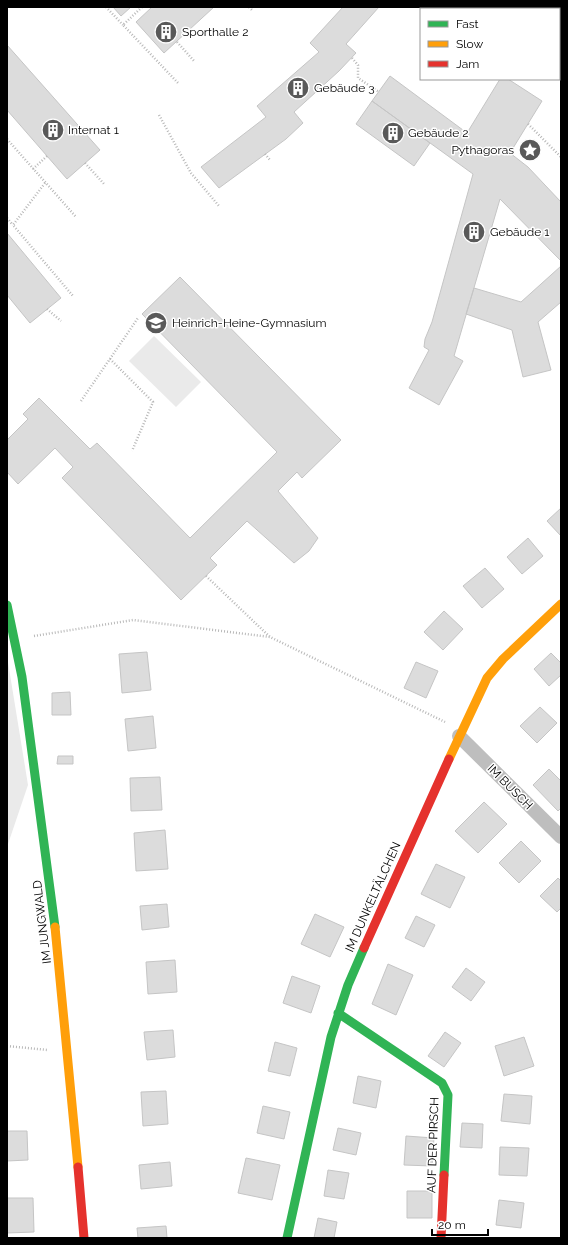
<svg xmlns="http://www.w3.org/2000/svg" width="568" height="1245" font-family="Raleway,sans-serif">
<style>
.grass{fill:#eaeaea}
.building{fill:#dcdcdc;stroke:#c5c5c5}
.lines{fill:none;stroke-linecap:round;stroke-linejoin:round}
.path{stroke:#b8b8b8;stroke-width:2.5;stroke-dasharray:1 2;stroke-linecap:butt}
.street{stroke:#bebebe;stroke-width:14}
.fast{stroke:#30b455;stroke-width:9}
.slow{stroke:#ff9f0a;stroke-width:9}
.jam{stroke:#e5322d;stroke-width:9}
.labels{text-anchor:middle;stroke-width:3;stroke-linejoin:round;paint-order:stroke}
.poi-label{font-size:12px;fill:#000;stroke:#fff;text-anchor:start}
.street-label{font-size:12px;fill:#000;stroke:#fff}
</style>
<rect width="100%" height="100%" fill="#fff"/>
<path class="grass" d="M154,336L201,382L176,407L129,361Z
M7,656L28,785L7,847Z"/>
<path class="building" d="M113,7H131L121,16Z
M152,7H214L164,53L136,22Z
M343,7H379L346,44L356,53L339,71L294,112L303,123L286,139L219,188L201,167L266,117L257,106L319,52L310,43Z
M7,45L100,150L67,179L7,110Z
M390,76L467,133L500,79H508L542,101L510,153L528,167L561,202V261L500,199L454,356L463,361L439,405L409,388L429,350L424,347L425,339L432,322L473,174L372,101Z
M372,101L430,143L414,166L356,124Z
M7,233L61,298L30,323L7,295Z
M561,266V302L538,322L551,370L523,377L512,330L466,314L474,288L521,302Z
M180,277L341,440L302,478L297,472L278,491L318,538L309,551L294,563L247,521L210,558L217,565L181,600L62,478L73,467L55,448L18,484L7,472V440L28,419L23,414L39,398L90,449L97,443L190,538L277,452L142,314Z
M561,508V536L547,521Z
M528,538L543,556L522,574L507,557Z
M485,568L504,589L482,608L463,586Z
M444,611L463,629L443,650L424,632Z
M147,652L151,690L122,693L119,654Z
M551,653L561,663V675L549,686L534,669Z
M416,662L438,671L426,698L404,688Z
M70,692L71,715H52V693Z
M540,707L557,723L537,743L520,726Z
M153,716L156,748L128,751L125,719Z
M58,756H73V764H57Z
M549,769L561,781V808L558,811L533,785Z
M160,777L162,810L131,811L130,778Z
M484,802L507,824L478,853L455,831Z
M165,830L168,869L136,871L134,833Z
M521,841L541,861L519,883L499,863Z
M436,864L465,877L450,908L421,894Z
M558,878L561,881V908L557,912L540,896Z
M167,904L169,927L142,930L140,906Z
M315,914L344,927L330,957L301,944Z
M416,916L435,925L424,947L405,938Z
M175,960L177,992L148,994L146,962Z
M388,964L413,975L396,1015L372,1004Z
M466,968L485,982L471,1001L452,987Z
M292,976L320,986L311,1013L283,1003Z
M173,1030L175,1057L147,1060L144,1032Z
M445,1032L461,1043L444,1067L428,1056Z
M524,1037L534,1066L504,1076L495,1046Z
M275,1042L297,1048L290,1076L268,1071Z
M358,1076L381,1081L376,1108L353,1103Z
M166,1091L168,1124L143,1126L141,1092Z
M504,1094L532,1096L530,1124L501,1121Z
M263,1106L290,1112L284,1139L257,1133Z
M462,1123L483,1124L482,1148L460,1147Z
M338,1128L361,1133L356,1155L333,1150Z
M7,1131H27L28,1160L7,1161Z
M406,1136L434,1138L432,1166L404,1165Z
M500,1147L529,1148L527,1176L499,1175Z
M246,1158L280,1165L272,1200L238,1193Z
M170,1162L172,1186L141,1189L139,1165Z
M328,1170L349,1173L344,1199L324,1196Z
M407,1191H432V1218H407Z
M7,1198H33L34,1232L7,1233Z
M499,1200L524,1203L521,1228L496,1225Z
M318,1218L337,1222L334,1238H314Z
M166,1226L167,1238H138L137,1228Z"/>
<g class="lines">
<path class="path" d="M106,7L123,25
M142,7L123,25L178,83
M249,7L252,10
M177,42L195,62
M352,58L358,65V78L379,92
M159,115L191,173L219,206
M528,124L561,157
M7,139L76,217
M265,154L270,160
M85,163L105,185
M33,169L47,156
M45,183L13,225L73,296
M7,218L13,225
M47,309L61,321
M110,359L153,402L132,451
M81,401L138,318
M206,576L270,637
M34,636L133,620L270,637L445,722
M7,1046L48,1050"/>
<path class="street" d="M518,7L519,9
M559,63L561,65
M459,736L561,837"/>
<path class="fast" d="M7,605L22,677L55,927
M338,1013L442,1083L448,1095L444,1175
M287,1238L331,1037L348,985L364,948"/>
<path class="slow" d="M449,759L487,678L503,659L561,604
M55,927L78,1167"/>
<path class="jam" d="M364,948L449,759
M78,1167L84,1238
M441,1238L444,1175"/>
</g>
<defs>
<g id="building-disc" transform="scale(1.15)"><circle r="9.5" fill="#595959" stroke="#fff"/><path d="M-4-6H4V6H1V3H-1V6H-4ZM-2.5-4.3h1.7v1.8h-1.7ZM.8-4.3h1.7v1.8H.8ZM-2.5-1h1.7V.8h-1.7ZM.8-1h1.7V.8H.8Z" fill="#fff"/></g>
<g id="sight-disc" transform="scale(1.15)"><circle r="9.5" fill="#595959" stroke="#fff"/><path d="M0-6L1.8-2.2L6-1.7L2.9 1.2L3.7 5.4L0 3.3L-3.7 5.4L-2.9 1.2L-6-1.7L-1.8-2.2Z" fill="#fff"/></g>
<g id="school-disc" transform="scale(1.15)"><circle r="9.5" fill="#595959" stroke="#fff"/><path d="M0-5L7-2L0 1L-7-2ZM-4 1L0 2.5L4 1V4Q0 6-4 4Z" fill="#fff"/></g>
</defs>
<g fill-rule="evenodd">
<use href="#building-disc" x="166" y="32"/>
<use href="#building-disc" x="298" y="88"/>
<use href="#building-disc" x="53" y="130"/>
<use href="#building-disc" x="393" y="133"/>
<use href="#sight-disc" x="530" y="150"/>
<use href="#building-disc" x="474" y="232"/>
<use href="#school-disc" x="156" y="323"/>
</g>
<g class="labels">
<g class="poi-label">
<text x="182" y="36">Sporthalle 2</text>
<text x="314" y="92">Gebäude 3</text>
<text x="68" y="134">Internat 1</text>
<text x="408" y="137">Gebäude 2</text>
<text x="514" y="154" text-anchor="end">Pythagoras</text>
<text x="490" y="236">Gebäude 1</text>
<text x="172" y="327">Heinrich-Heine-Gymnasium</text>
</g>
<g class="street-label">
<text transform="translate(510 787) rotate(45)" y="4">IM BUSCH</text>
<text transform="translate(373 897) rotate(-66)" y="4">IM DUNKELTÄLCHEN</text>
<text transform="translate(42 922) rotate(-97)" y="4">IM JUNGWALD</text>
<text transform="translate(433 1145) rotate(-88)" y="4">AUF DER PIRSCH</text>
</g>
</g>
<rect width="568" height="1245" fill="none" stroke="#000000" stroke-width="16"/>
<rect x="420" y="8" width="140" height="72" fill="#ffffff" stroke="#999999"/>
<rect x="428" y="21" width="20" height="6" fill="#30b455" stroke="#999999"/>
<text x="456" y="28" font-size="12" fill="#000000">Fast</text>
<rect x="428" y="41" width="20" height="6" fill="#ff9f0a" stroke="#999999"/>
<text x="456" y="48" font-size="12" fill="#000000">Slow</text>
<rect x="428" y="61" width="20" height="6" fill="#e5322d" stroke="#999999"/>
<text x="456" y="68" font-size="12" fill="#000000">Jam</text>
<path d="M432 1229v6h56v-6" fill="none" stroke="#000000" stroke-width="2"/>
<text x="438" y="1229" font-size="12" fill="#000000" stroke="#ffffff" stroke-width="3" paint-order="stroke">20 m</text>
</svg>
